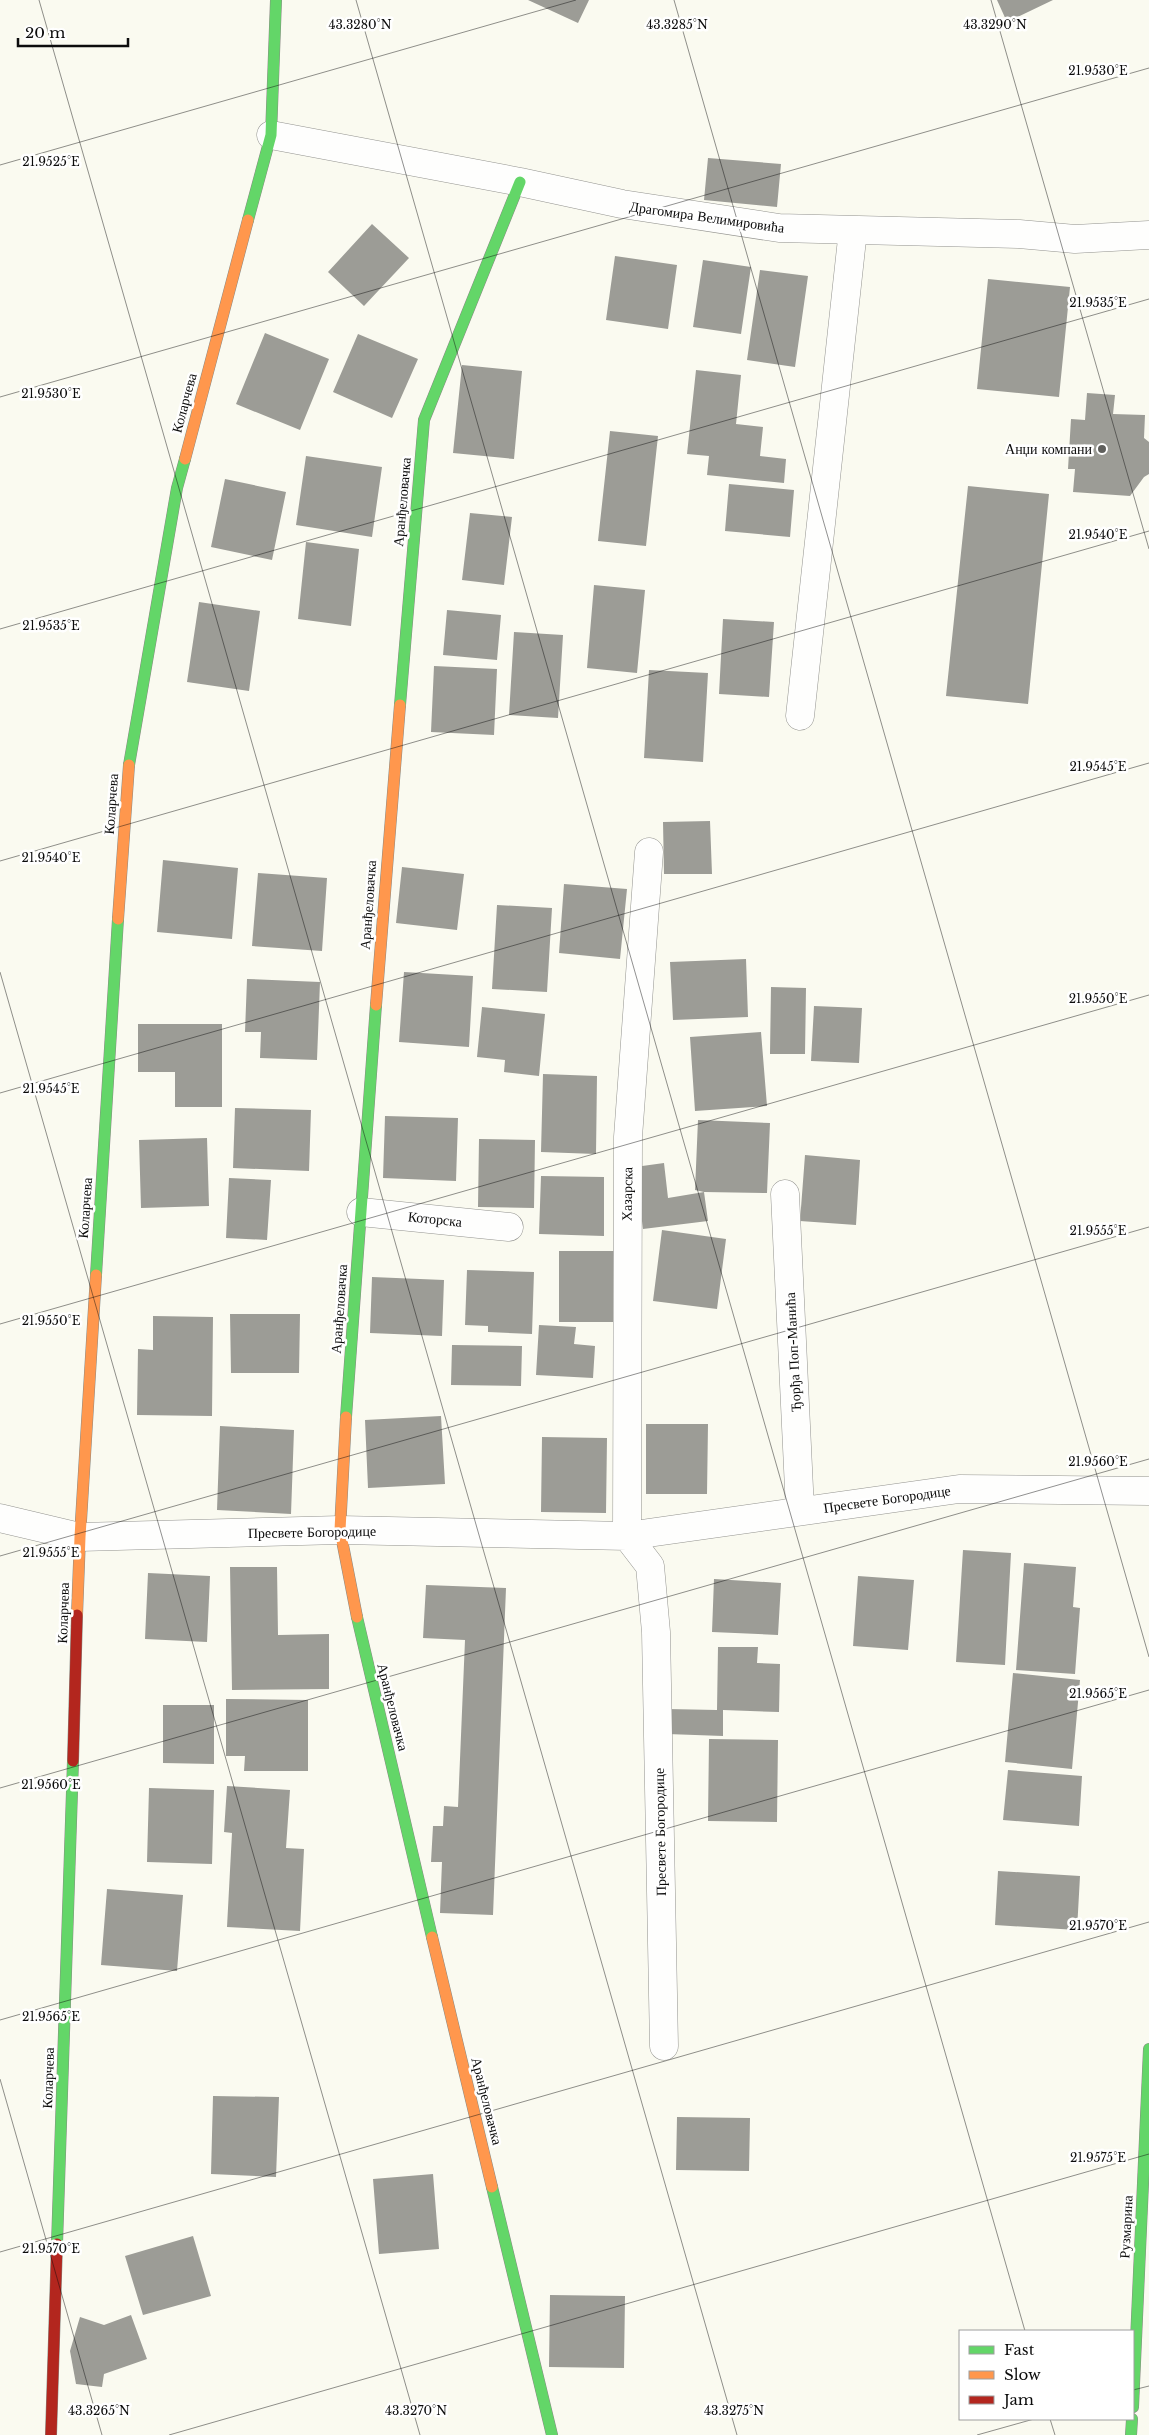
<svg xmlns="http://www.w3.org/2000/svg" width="1149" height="2435" font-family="'Libre Baskerville',serif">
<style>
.building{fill:#9c9c96}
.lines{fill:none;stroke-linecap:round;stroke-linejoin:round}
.street-casing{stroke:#93938f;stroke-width:29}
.fast-casing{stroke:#8a8a85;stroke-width:12}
.slow-casing{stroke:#8a8a85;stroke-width:12}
.jam-casing{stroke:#8a8a85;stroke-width:12}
.street{stroke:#fefefd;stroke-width:28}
.fast{stroke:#63d668;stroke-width:11}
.slow{stroke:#ff974d;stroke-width:11}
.jam{stroke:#b3261e;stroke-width:11}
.ticks{fill:none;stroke:#0c0c0c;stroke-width:1;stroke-opacity:0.45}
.poi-dot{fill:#5f5f5c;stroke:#fff;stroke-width:2}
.labels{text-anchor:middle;stroke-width:5;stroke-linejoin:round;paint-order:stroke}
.street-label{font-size:14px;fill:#0c0c0c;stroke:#fff}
.poi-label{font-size:14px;fill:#0c0c0c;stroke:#fff;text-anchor:end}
.ticks-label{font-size:12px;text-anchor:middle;fill:#0c0c0c;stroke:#fff;stroke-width:5;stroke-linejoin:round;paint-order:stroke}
</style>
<rect width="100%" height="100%" fill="#fafaf0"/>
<path class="building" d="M528,0H589L578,23Z
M997,0H1053L1007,22Z
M708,158L781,164L777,207L704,200Z
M372,224L409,258L364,306L328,272Z
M615,256L677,265L668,329L606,320Z
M703,260L751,267L741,334L693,327Z
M760,270L808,276L795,367L747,360Z
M988,279L1070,287L1059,397L977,389Z
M265,333L329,359L300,430L236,404Z
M358,334L418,359L392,418L333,392Z
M462,365L522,371L514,459L453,453Z
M696,370L741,375L736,424L763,427L760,456L786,459L784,483L707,475L709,456L687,454Z
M1087,393L1115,395L1113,414L1145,415L1144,438L1149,442V474L1144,477L1130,496L1073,492L1075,469H1068L1071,419L1085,420Z
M610,431L658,436L646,546L598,541Z
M306,456L382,467L372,537L296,525Z
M225,479L286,492L272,560L211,547Z
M729,484L794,490L790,537L725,531Z
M968,486L1049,494L1028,704L946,696Z
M470,513L512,517L504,585L462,580Z
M306,542L359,549L351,626L298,619Z
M594,585L645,590L637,673L587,668Z
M199,602L260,611L249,691L187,682Z
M447,610L501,615L497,660L443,655Z
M723,619L774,622L769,697L719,694Z
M514,632L563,635L558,718L509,715Z
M434,666L497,669L494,735L431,732Z
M649,670L708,673L703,762L644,758Z
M710,821L712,874H664L663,822Z
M163,860L238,868L232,939L157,932Z
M402,867L464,874L457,930L396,923Z
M258,873L327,878L322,951L252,946Z
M564,884L627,889L620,959L559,953Z
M497,905L552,908L547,992L492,989Z
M746,959L748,1017L673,1020L670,962Z
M404,972L473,976L469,1047L399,1042Z
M247,979L320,982L317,1060L260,1058L261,1032H245Z
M771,987L806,988L805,1054H770Z
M814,1006L862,1008L859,1063L811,1061Z
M482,1007L545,1014L539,1076L504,1072L505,1060L477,1057Z
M138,1024H222V1107H175V1072H138Z
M761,1032L767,1106L695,1111L690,1037Z
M543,1074L597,1076L596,1154L541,1152Z
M235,1108L311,1110L309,1171L233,1168Z
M385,1116L458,1118L456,1181L383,1178Z
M698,1120L770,1123L767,1193L704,1192L695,1190Z
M207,1138L209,1206L141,1208L139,1140Z
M479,1139L535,1140L534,1208L478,1207Z
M805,1155L860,1160L856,1225L800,1221Z
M664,1163L668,1198L704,1192L708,1221L643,1229L635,1167Z
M541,1176L604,1177V1236L539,1234Z
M229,1178L271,1180L267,1240L226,1238Z
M662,1230L726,1239L717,1309L653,1301Z
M559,1251H614L613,1322H559Z
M467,1270L534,1272L532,1334L488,1332V1326L465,1325Z
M372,1277L444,1280L442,1336L370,1333Z
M230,1314H300L299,1373H231Z
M153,1316L213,1317L212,1416L137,1415L138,1349L153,1350Z
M539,1325L576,1327L574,1344L595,1346L593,1378L536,1375Z
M452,1345L522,1346L521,1386L451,1385Z
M441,1416L445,1484L368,1488L365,1420Z
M646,1424H708L707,1494H646Z
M220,1426L294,1430L291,1514L217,1510Z
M542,1437L607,1438L606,1513L541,1512Z
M963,1550L1011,1553L1005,1665L956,1662Z
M1024,1563L1076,1567L1073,1607L1080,1608L1075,1674L1016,1670Z
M230,1567H277L278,1635L329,1634V1689L232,1690Z
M148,1573L210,1576L207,1642L145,1639Z
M858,1576L914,1580L908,1650L853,1646Z
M714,1579L781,1583L778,1635L712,1632Z
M426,1585L506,1588L493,1915L440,1913L442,1862H431L433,1826H443L444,1806L458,1807L465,1640L423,1638Z
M718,1647H758L757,1663L780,1664L779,1712L723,1710V1736L667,1734V1709L717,1710Z
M1013,1673L1080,1680L1072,1769L1005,1762Z
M226,1699L308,1700V1771H244L245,1756H226Z
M163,1705H214V1764L163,1763Z
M709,1739L778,1740L777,1822L708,1821Z
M1008,1770L1082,1776L1079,1826L1003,1820Z
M227,1786L290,1790L286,1848L304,1849L300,1931L227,1927L232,1833L224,1832Z
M149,1788L214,1790L212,1864L147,1862Z
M998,1871L1080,1876L1077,1930L995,1925Z
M107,1889L183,1895L177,1971L101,1965Z
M213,2096L279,2097L276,2177L211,2174Z
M677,2117L750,2118L749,2171L676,2170Z
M433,2174L439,2249L379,2254L373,2179Z
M193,2236L211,2296L143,2315L125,2256Z
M550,2295L625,2296L624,2368L549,2367Z
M131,2315L147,2359L104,2374L102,2387L76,2384L70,2351L80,2317L104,2325Z"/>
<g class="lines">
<g class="street-casing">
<path id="street" d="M271,135L520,182L622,204L779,228L1019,234L1075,239L1149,235
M800,716L853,230
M649,852L628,1137L627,1536L650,1566L656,1632L664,2046
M785,1194L800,1510
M361,1212L509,1227
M0,1518L80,1537L340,1530L627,1536L959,1489L1149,1491"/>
</g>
<g class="fast-casing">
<path id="fast" d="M248,220L271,135L276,0
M400,705L424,420L520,182
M129,765L177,488L185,459
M96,1275L118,919
M346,1417L376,1005
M357,1617L432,1937
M492,2187L552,2435
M57,2244L73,1761
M1133,2407L1149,2049
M1131,2435L1132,2419"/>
</g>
<g class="slow-casing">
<path id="slow" d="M185,459L248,220
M118,919L129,765
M376,1005L400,705
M346,1417L340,1530L357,1617
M77,1615L80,1537L96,1275
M432,1937L492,2187"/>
</g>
<g class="jam-casing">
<path id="jam" d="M73,1761L77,1615
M51,2435L57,2244"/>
</g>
<use href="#street" class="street"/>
<use href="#fast" class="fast"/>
<use href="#slow" class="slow"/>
<use href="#jam" class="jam"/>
</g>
<path class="ticks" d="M39,0L737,2435M356,0L1025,2331M674,0L1149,1657M991,0L1149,549M0,165L576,0M0,397L1149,68M0,629L1149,299M0,861L1149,531M0,972L420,2435M0,1093L1149,763M0,1324L1149,995M0,1556L1149,1227M0,1788L1149,1459M0,2020L1149,1690M0,2079L102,2435M0,2252L1149,1922M1133,2390L1149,2386M1050,2419L1055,2435M169,2435L1149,2154M977,2435L1034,2419"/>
<circle class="poi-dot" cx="1102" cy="449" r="5"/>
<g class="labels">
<g class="street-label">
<text transform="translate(707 217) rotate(8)" y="5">Драгомира Велимировића</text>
<text transform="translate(184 403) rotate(-75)" y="5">Коларчева</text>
<text transform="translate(402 502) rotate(-85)" y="5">Аранђеловачка</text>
<text transform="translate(111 804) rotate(-86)" y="5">Коларчева</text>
<text transform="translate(368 905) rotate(-86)" y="5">Аранђеловачка</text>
<text transform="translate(627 1194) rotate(-89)" y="5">Хазарска</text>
<text transform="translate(85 1208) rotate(-86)" y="5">Коларчева</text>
<text transform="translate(435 1219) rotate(6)" y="5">Которска</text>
<text transform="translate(339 1309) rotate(-86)" y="5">Аранђеловачка</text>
<text transform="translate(793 1352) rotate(-93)" y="5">Ђорђа Поп-Манића</text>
<text transform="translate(887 1499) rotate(-8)" y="5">Пресвете Богородице</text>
<text transform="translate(312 1532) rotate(-1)" y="5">Пресвете Богородице</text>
<text transform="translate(63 1613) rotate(-88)" y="5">Коларчева</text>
<text transform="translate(393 1707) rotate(76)" y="5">Аранђеловачка</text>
<text transform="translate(660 1832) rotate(-91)" y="5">Пресвете Богородице</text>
<text transform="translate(48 2078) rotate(-88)" y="5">Коларчева</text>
<text transform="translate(487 2101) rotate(76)" y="5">Аранђеловачка</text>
<text transform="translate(1126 2227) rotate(-87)" y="5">Рузмарина</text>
</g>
<g class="poi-label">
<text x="1092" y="454">Анџи компани</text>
</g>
</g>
<g class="ticks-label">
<text x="360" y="29">43.3280°N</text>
<text x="677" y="29">43.3285°N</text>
<text x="995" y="29">43.3290°N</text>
<text x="1098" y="75">21.9530°E</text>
<text x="51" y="166">21.9525°E</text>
<text x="1098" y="307">21.9535°E</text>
<text x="51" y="398">21.9530°E</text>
<text x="1098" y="539">21.9540°E</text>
<text x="51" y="630">21.9535°E</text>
<text x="1098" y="771">21.9545°E</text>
<text x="51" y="862">21.9540°E</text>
<text x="1098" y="1003">21.9550°E</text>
<text x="51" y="1093">21.9545°E</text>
<text x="1098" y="1235">21.9555°E</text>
<text x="51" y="1325">21.9550°E</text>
<text x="1098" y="1466">21.9560°E</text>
<text x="51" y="1557">21.9555°E</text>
<text x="1098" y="1698">21.9565°E</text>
<text x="51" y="1789">21.9560°E</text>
<text x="1098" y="1930">21.9570°E</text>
<text x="51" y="2021">21.9565°E</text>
<text x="1098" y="2162">21.9575°E</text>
<text x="51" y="2253">21.9570°E</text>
<text x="99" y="2415">43.3265°N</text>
<text x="416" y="2415">43.3270°N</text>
<text x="734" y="2415">43.3275°N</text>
</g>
<rect x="959" y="2330" width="175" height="90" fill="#ffffff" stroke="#9e9e9e"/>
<rect x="969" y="2346" width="25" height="8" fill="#63d668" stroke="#9e9e9e"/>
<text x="1004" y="2355" font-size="15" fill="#0c0c0c">Fast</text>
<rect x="969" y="2371" width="25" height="8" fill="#ff974d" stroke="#9e9e9e"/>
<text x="1004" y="2380" font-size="15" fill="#0c0c0c">Slow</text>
<rect x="969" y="2396" width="25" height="8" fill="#b3261e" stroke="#9e9e9e"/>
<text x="1004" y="2405" font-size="15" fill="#0c0c0c">Jam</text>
<path d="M18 38v8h110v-8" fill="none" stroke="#0c0c0c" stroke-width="2.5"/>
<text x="25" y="38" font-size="15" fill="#0c0c0c" stroke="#ffffff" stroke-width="4" paint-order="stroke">20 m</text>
</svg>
